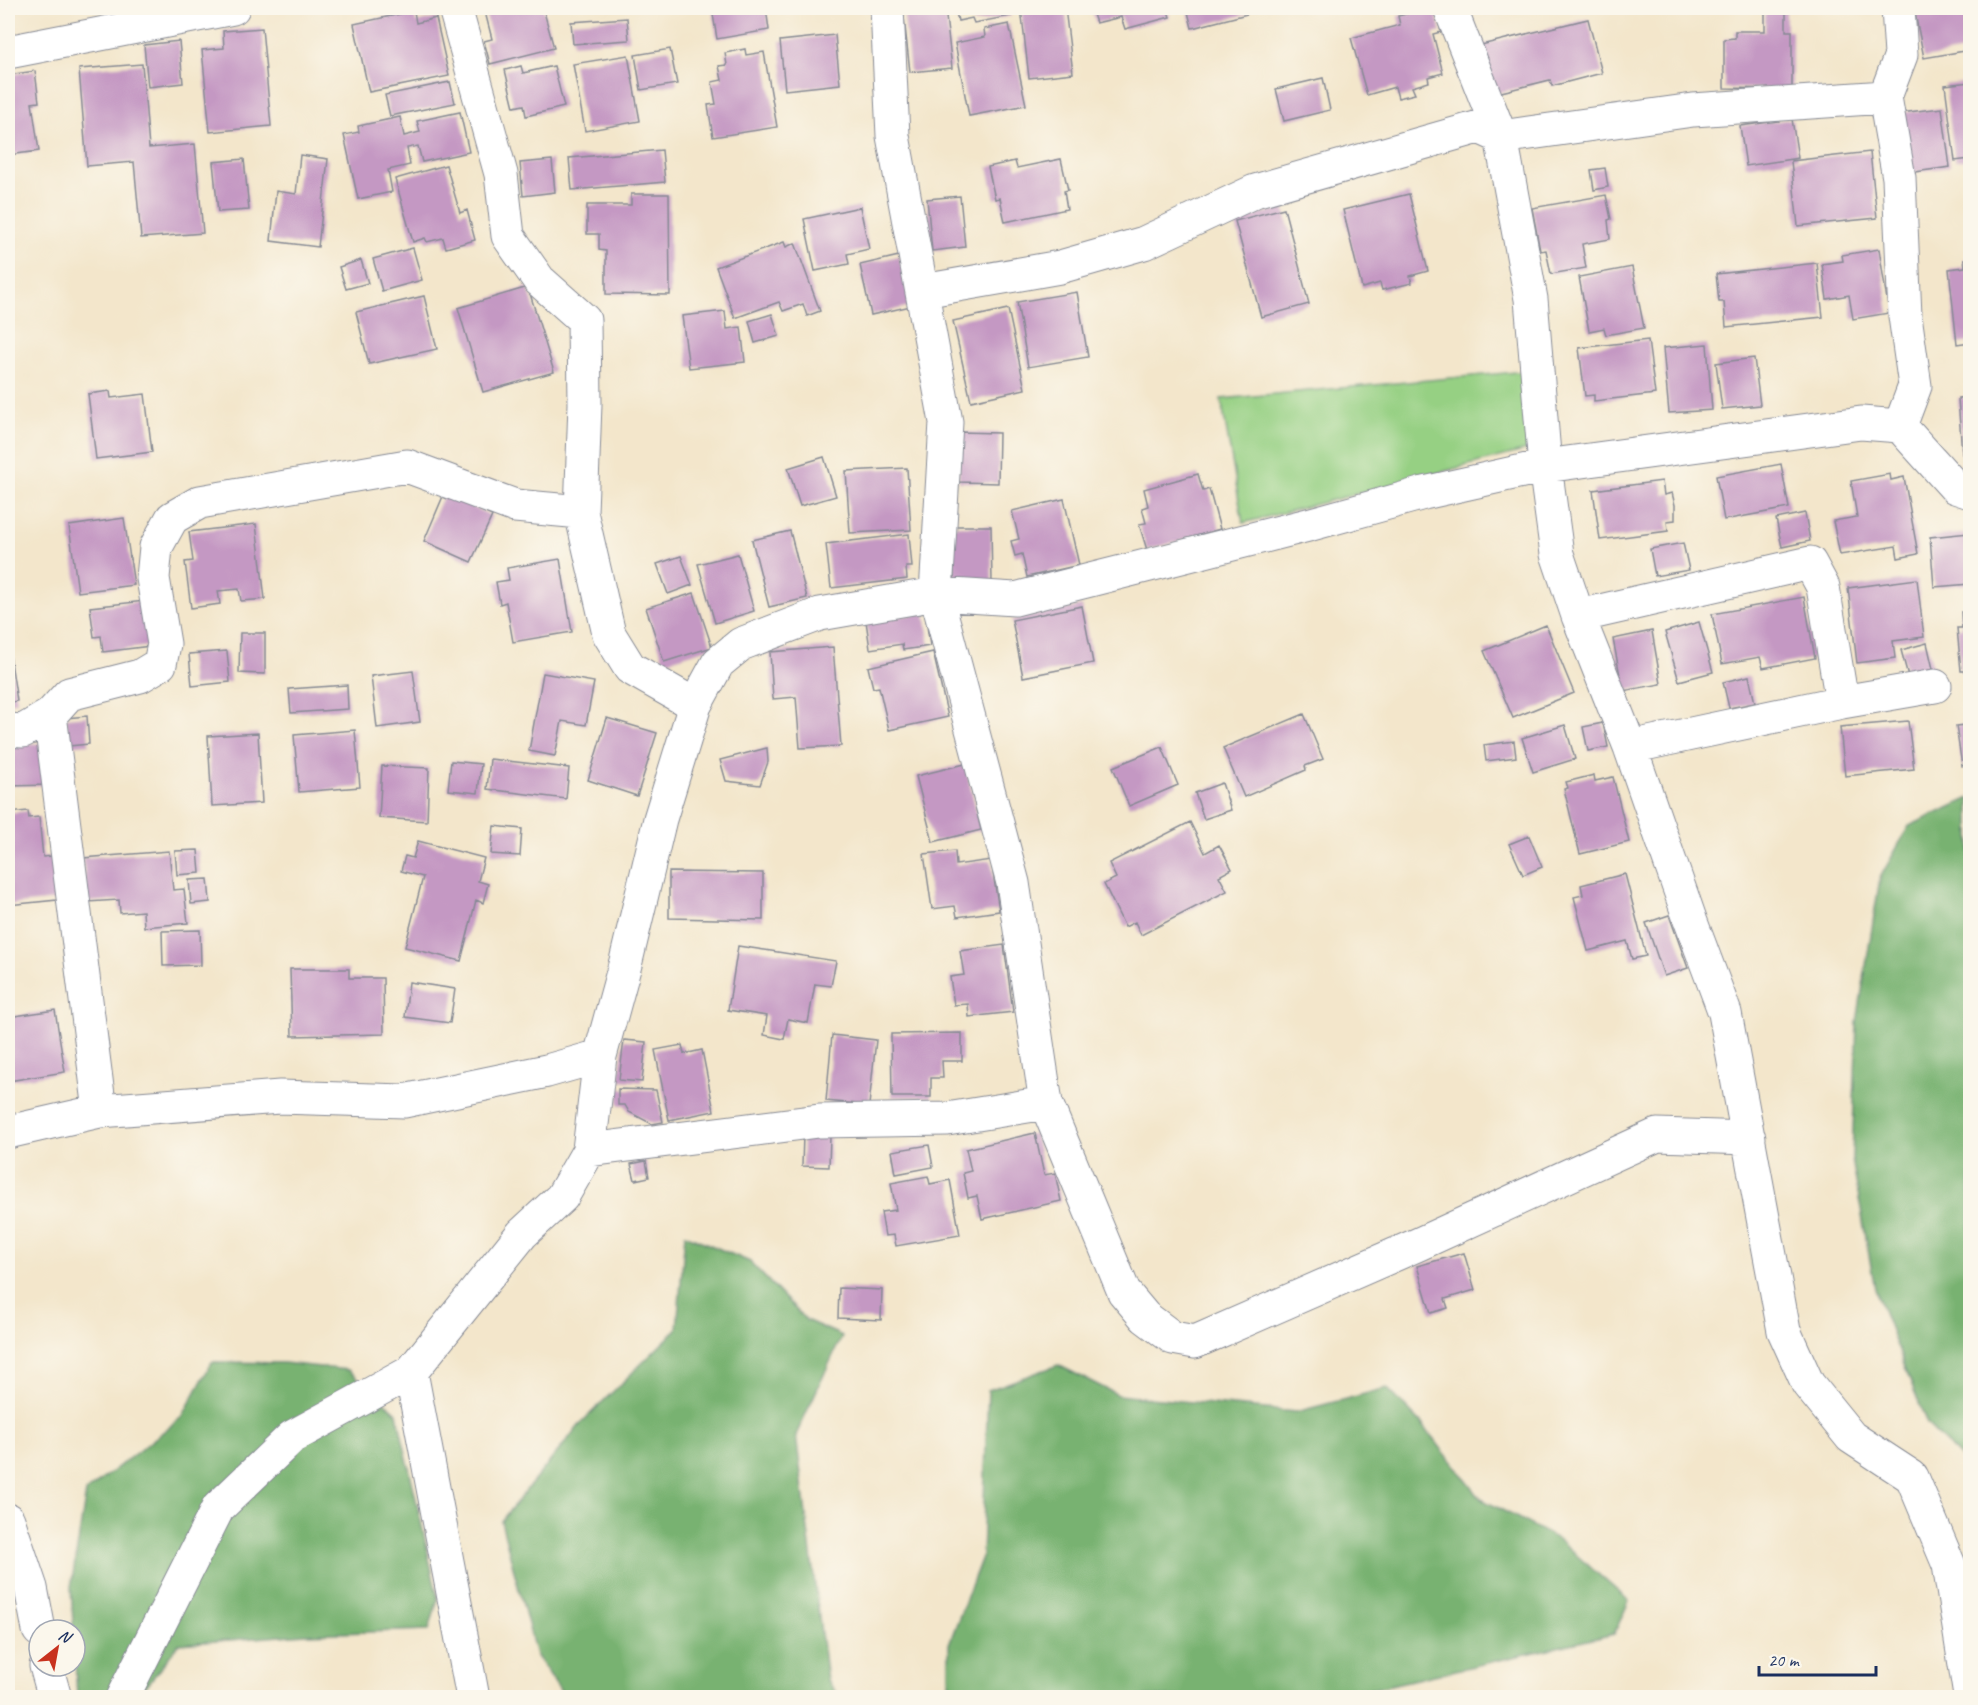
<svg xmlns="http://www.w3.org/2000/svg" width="1978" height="1705" font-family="Caveat,sans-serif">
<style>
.green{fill:#96d083;stroke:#588070;stroke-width:1.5}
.forest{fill:#78b271;stroke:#4a7068;stroke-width:1.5}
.building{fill:#c498c3}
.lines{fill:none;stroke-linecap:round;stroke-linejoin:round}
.street-casing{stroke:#878a94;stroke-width:35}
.street{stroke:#fff;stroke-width:33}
</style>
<rect width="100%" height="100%" fill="#fbf7ec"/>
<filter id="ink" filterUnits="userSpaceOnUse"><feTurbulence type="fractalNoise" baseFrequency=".0167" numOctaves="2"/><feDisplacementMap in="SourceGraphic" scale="12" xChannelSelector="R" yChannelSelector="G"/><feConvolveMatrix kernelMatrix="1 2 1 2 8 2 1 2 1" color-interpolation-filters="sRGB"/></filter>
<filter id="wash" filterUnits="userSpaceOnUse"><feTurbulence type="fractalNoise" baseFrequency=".008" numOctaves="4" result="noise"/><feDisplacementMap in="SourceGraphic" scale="24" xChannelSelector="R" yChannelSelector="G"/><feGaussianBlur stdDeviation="1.35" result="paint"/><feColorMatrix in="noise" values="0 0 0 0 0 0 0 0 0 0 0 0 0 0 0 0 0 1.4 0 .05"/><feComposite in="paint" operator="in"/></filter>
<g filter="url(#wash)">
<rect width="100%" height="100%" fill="#f3e6cb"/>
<path class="green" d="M1527,371L1535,448L1243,523L1221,399Z"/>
<path class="forest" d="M1970,798V1467L1927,1424L1875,1289L1852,1159L1857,1022L1880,878L1909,826Z
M685,1234L750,1262L806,1320L842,1336L796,1435L827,1680L839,1697H565L536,1655L501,1521L583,1421L677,1329Z
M212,1362L284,1363L348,1370L397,1413L438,1599L429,1630L306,1634L179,1644L137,1698L77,1697L71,1587L86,1492L182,1417Z
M1058,1365L1118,1395L1296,1412L1387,1388L1422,1424L1481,1499L1558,1539L1629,1601L1614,1634L1338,1697H949V1644L982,1557L988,1390Z"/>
<g id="blocks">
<path class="building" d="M484,8H543L554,48L490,64L484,41L492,39Z
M712,8H766L769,30L717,39Z
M903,8H945L952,68L910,72Z
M955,8H1009L1011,16L974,23L972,18L958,21Z
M1021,8H1065L1073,73L1029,78Z
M1091,8H1167L1170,17L1125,29L1121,17L1096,23Z
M1187,8H1245L1247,14L1192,28Z
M1429,8H1435L1441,32L1433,34L1443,73L1428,77L1429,82L1412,87L1415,94L1398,98L1395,87L1367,95L1351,38L1400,25L1398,16Z
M1765,8H1786V31H1792V89L1724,88V39L1735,38V31H1765Z
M1914,8H1970V50L1924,58Z
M414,11L416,23L436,18L449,76L369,92L354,24Z
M627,18L629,40L573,44L571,22Z
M1588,19L1602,73L1552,86L1550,80L1493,94L1481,45Z
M1009,24L1026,105L969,116L955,43L985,37L984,29Z
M262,28L271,126L210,132L202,50L224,48L223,31Z
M835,35L840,84L785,90L780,41Z
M179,41L183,83L148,87L144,45Z
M670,49L677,84L641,90L635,55Z
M745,49L746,55L764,52L777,127L713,137L708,105L716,104L712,82L722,80L719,66L727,65L725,53Z
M628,55L640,121L585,131L573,64Z
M142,64L149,148L195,144L203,233L141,238L134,162L87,166L79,69Z
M521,66L523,73L554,66L564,107L526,116L524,105L514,107L505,70Z
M35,71L39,102L32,103L39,151L8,155V75Z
M1323,78L1330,110L1284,121L1276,89Z
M450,82L455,103L390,116L385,95Z
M1970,82V159L1955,161L1945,85Z
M1942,108L1950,167L1908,173L1900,113Z
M460,112L469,152L422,162L418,146L407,148L410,165L388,170L392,192L358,199L344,135L359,132L358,126L400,117L404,136L420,132L417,121Z
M1792,119L1798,158L1746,166L1740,126Z
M662,150L665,182L572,190L569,158Z
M1870,152L1877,218L1798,226L1791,161Z
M300,155L328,159L318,247L271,241L276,191L296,194Z
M244,159L249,210L218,212L213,162Z
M1061,159L1068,190L1064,191L1067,209L1005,222L1000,198L995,199L988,167L1015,161L1017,168Z
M552,160L555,192L523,196L520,163Z
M446,165L460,213L467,210L475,240L446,248L443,238L427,242L425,238L413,242L395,179Z
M1605,168L1608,187L1594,190L1591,170Z
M631,194H669L670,295L606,294V251L599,250V234H587V205H631Z
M1409,194L1428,271L1410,276L1412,283L1382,290L1380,283L1362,288L1343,210Z
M1606,195L1611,219L1608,220L1610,239L1582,244L1586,268L1551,274L1546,250L1540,251L1532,208Z
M960,196L965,247L932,251L927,199Z
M860,207L869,249L847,254L849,264L815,271L804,219Z
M1284,208L1309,304L1261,317L1235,221Z
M784,242L786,247L795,243L820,311L807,316L803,304L783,311L779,302L735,318L716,267Z
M413,248L422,280L382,291L373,259Z
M1879,249L1889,313L1853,319L1849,295L1827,299L1822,264L1843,261L1842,255Z
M899,256L911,306L871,315L860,265Z
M1964,259H1970V342L1957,344L1949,269L1965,267Z
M361,260L368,283L346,289L339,267Z
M1817,263L1823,317L1726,327L1724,302H1719L1716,274Z
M1632,267L1644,328L1606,335L1604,328L1589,331L1579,277Z
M528,287L554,372L483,392L458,308Z
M1077,292L1088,357L1028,367L1017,302Z
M424,296L437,349L369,364L356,312Z
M1008,309L1025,389L971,401L953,321Z
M725,311L727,329L741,327L745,362L689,368L682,316Z
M772,314L779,336L755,343L749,321Z
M1648,340L1655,394L1594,401V395L1585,396L1579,348Z
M1707,344L1712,410L1669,413L1663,348Z
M1754,358L1760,405L1722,409L1716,363Z
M110,391L111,398L145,394L152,452L96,459L88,394Z
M1970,397V453L1962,454L1958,398Z
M959,432L999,433L998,483L959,482Z
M824,457L836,496L800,506L788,468Z
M1781,464L1789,508L1724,520L1716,476Z
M907,468L911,530L850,533L846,471Z
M1198,474L1203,491L1209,489L1220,529L1147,550L1139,524L1146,523L1142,508L1148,506L1144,489Z
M1890,474L1891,480L1904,477L1918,554L1898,558L1896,546L1840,555L1833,521L1857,517L1851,481Z
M1662,481L1664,495L1672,493L1675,505V520L1667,521L1668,531L1600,540L1593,490Z
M444,494L492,516L471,562L424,541Z
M1064,499L1079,565L1027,577L1022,554L1015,556L1011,541L1019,539L1012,511Z
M1805,513L1810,541L1782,547L1776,519Z
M124,518L134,585L78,592L69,526Z
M256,524L265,599L241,601L239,589L218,591L220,604L191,608L185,562L193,561L189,532Z
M954,526H991L992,583H954Z
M790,531L807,598L769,607L752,540Z
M1969,533L1970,584L1934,587L1930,537Z
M909,534L912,567H906L907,579L831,588L826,544Z
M1683,543L1689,570L1655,576L1650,549Z
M738,554L754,611L715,623L698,564Z
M681,556L692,585L668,594L657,564Z
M560,559L572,632L513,642L506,602L500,604L496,582L509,580L507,568Z
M1917,579L1924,637L1893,641L1895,658L1857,663L1848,588Z
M694,593L712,647L664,662L646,608Z
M1804,597L1815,658L1763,668L1760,657L1722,664L1712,614Z
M145,601L150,646L103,652L101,636L94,637L90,607Z
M1082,606L1093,663L1023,677L1012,620Z
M1970,611V678H1967L1966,671H1961L1957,628H1962L1961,612Z
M925,613L930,646L903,650L902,644L870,649L866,621Z
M1699,622L1713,672L1679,681L1665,632Z
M1546,625L1574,693L1513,718L1484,651Z
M1652,631L1661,684L1623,691L1613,639Z
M240,633H265V674L239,673Z
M8,642L17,701L8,703Z
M1927,643L1933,669L1908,676L1901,650Z
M833,647L841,746L800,748L796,697L773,699L770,652Z
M227,651L230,682L192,686L189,654Z
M933,652L948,717L889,730L879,687L873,688L868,667Z
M413,671L420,722L377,728L371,676Z
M543,673L594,682L586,725L562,721L555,756L529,751Z
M1749,676L1755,703L1729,708L1723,682Z
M347,685L348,709L291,713L289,689Z
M1304,714L1323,759L1305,766L1306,770L1244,797L1223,748Z
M1970,714V765L1962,766L1956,726L1965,725L1964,715Z
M87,716L89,744L69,746L66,718Z
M607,718L657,733L637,796L588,780Z
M1908,721L1914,769L1845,776L1840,727Z
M1603,723L1608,747L1588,751L1583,727Z
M1565,725L1575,759L1533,772L1522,738Z
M355,730L360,787L299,792L294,735Z
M258,733L262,803L212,806L208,736Z
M1514,741L1516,757L1486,761L1484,745Z
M8,743L50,744V785L8,786Z
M1162,747L1178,785L1129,806L1113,767Z
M767,748L768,762L760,785L726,781L720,760Z
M490,759L569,768L566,799L487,789Z
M451,761L481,764L478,793L448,790Z
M965,764L981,830L933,842L916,776Z
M382,766L429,768L427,821L379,818Z
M1594,775L1595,781L1613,777L1629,842L1580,854L1564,789L1568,788L1566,782Z
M1222,783L1231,810L1204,819L1195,793Z
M28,811L29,818L39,817L43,857L63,855L67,899L8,905V813Z
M1190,822L1205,853L1219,845L1232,869L1219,876L1227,891L1141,935L1135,922L1125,927L1104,884L1116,878L1109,863Z
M494,826L522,829L520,856L491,854Z
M1529,836L1542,867L1523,875L1509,844Z
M418,841L484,858L478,881L488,884L483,903L476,900L461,961L405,947L423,877L401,871L405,856L413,858Z
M198,850L200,873L177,875L175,851Z
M169,851L173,890L184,889L188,923L144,927L143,911L120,913L119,900L87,902L83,858Z
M955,851L956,865L991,860L999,911L957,917L955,906L932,909L924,854Z
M669,872L763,873V920L669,918Z
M1625,874L1646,956L1632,959L1627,941L1588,951L1574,897L1583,895L1581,885Z
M208,879L210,902L191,904L189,880Z
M1669,915L1688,968L1664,976L1646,923Z
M200,930L201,965L163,966L162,931Z
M1004,945L1013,1012L969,1017L968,1004L954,1005L950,977L964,975L960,951Z
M738,946L836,961L831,986L815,984L808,1023L788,1019L784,1039L764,1035L767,1016L728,1010Z
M290,969H349V978H383L384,1034L292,1036Z
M409,982L455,989L450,1023L405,1017Z
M55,1010L65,1072L8,1081V1017Z
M962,1033V1061H942L943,1078H931V1097H892L891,1034Z
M832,1035L876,1040L869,1105L826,1101Z
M624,1040L646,1042L642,1082L619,1080Z
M682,1045L684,1054L702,1050L714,1111L669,1120L655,1050Z
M618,1089L656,1090L663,1122L652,1124L629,1112L625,1105H618Z
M1035,1133L1044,1175L1055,1173L1061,1201L982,1219L977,1196L968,1198L963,1173L971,1171L966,1149Z
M803,1135L830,1136L829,1167L802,1166Z
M929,1145L933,1167L896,1174L892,1151Z
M646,1161L649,1177L635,1180L631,1164Z
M928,1176L930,1184L950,1180L960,1235L896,1246L894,1235L885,1236L881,1212L896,1210L891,1183Z
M1464,1253L1475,1290L1445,1299L1448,1308L1431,1313L1417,1266Z
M839,1288L882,1290L881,1320L838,1318Z"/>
</g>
</g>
<g filter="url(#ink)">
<use href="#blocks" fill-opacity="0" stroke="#878a94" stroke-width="1.5"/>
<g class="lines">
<g class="street-casing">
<path id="street" d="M455,8L501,174L508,236L539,280L584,320L585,404L581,512L609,634L630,668L695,705
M887,8L893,136L946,422L936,594L1013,883L1046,1103L1124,1292L1145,1317L1173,1338L1195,1342L1419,1244L1657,1135L1749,1138
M1450,8L1501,137L1531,299L1545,466L1557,554L1578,616L1630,747L1691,922L1725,1013L1784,1331L1808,1384L1851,1437L1912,1477L1949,1565L1970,1696
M1898,8L1901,55L1885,97L1899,178L1905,316L1915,386L1900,426
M8,52L233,8
M923,291L1060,267L1144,243L1255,191L1479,127L1501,137L1693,110L1885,97
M1578,616L1810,563L1823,587L1842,702
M50,715L100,1111
M8,730L23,731L50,715L69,694L140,676L160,664L164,644L153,578L156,547L172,518L200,502L407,466L515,506L581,512
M1630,747L1842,702L1935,686
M8,1132L100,1111L280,1097L404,1101L547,1071L600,1056
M589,1150L819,1121L947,1119L1046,1103
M411,1372L473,1698
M8,1520L31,1588L39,1630
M46,1666L55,1698
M122,1698L218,1508L292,1437L411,1372L522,1234L562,1197L589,1150L600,1056L626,961L660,819L695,705L718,663L741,644L820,614L936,594L1015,599L1308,525L1424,493L1545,466L1861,423L1900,426L1955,487L1970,492"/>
</g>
<use href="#street" class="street"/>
</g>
</g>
<rect width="1978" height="1705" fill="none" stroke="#fbf7ec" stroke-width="30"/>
<g transform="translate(57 1648) rotate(31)"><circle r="28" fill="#fbf7ec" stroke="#a1a7b3" stroke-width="1.5"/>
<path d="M0-4.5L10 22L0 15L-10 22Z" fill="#c8321e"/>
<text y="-9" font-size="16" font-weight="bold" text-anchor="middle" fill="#1b2f5e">N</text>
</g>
<path d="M1759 1666v9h117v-9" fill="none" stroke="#1b2f5e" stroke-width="3"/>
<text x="1768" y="1666" font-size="18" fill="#1b2f5e" stroke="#fbf7ec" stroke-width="4.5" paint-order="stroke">20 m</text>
</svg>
